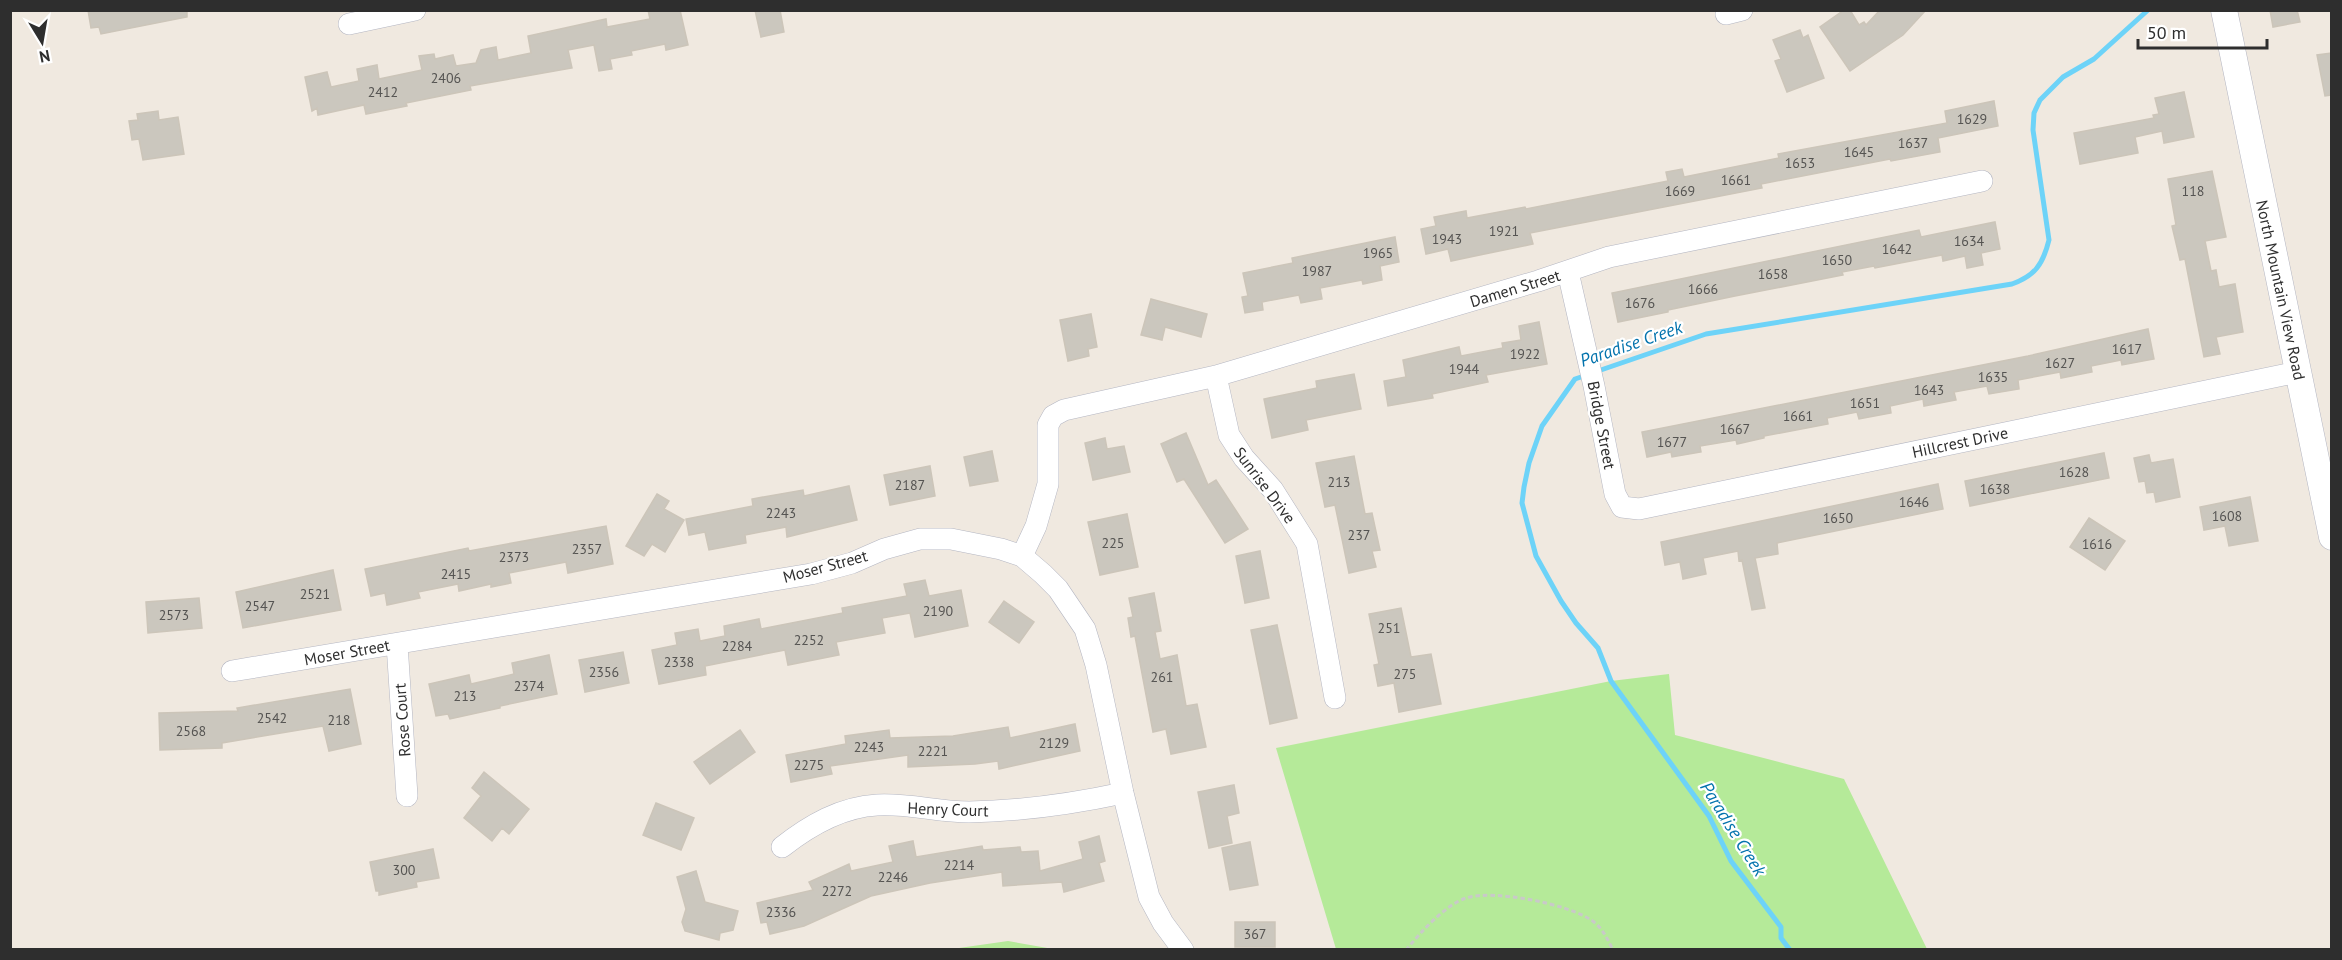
<svg xmlns="http://www.w3.org/2000/svg" width="2342" height="960" font-family="'PT Sans',sans-serif">
<style>
.green{fill:#b5ea99}
.lines{fill:none;stroke-linecap:round;stroke-linejoin:round}
.stream{stroke:#6dd3f8;stroke-width:5}
.building{fill:#cbc7be;stroke:#ccc5b9;stroke-width:1.5}
.minor-casing{stroke:#b4b6c2;stroke-width:22}
.tertiary-casing{stroke:#b4b6c2;stroke-width:27}
.path{stroke:#c9c9c9;stroke-width:3;stroke-dasharray:4.5 3;stroke-linecap:butt}
.minor{stroke:#fff;stroke-width:21}
.tertiary{stroke:#fff;stroke-width:26}
.labels{text-anchor:middle;stroke-width:4.5;stroke-linejoin:round;paint-order:stroke}
.number-label{font-size:14px;fill:#555452}
.street-label{font-size:16px;fill:#2e2e2e;stroke:#fff}
.water-label{font-size:18px;font-style:italic;fill:#0373ad;stroke:#fff}
</style>
<rect width="100%" height="100%" fill="#f0e9e0"/>
<path class="green" d="M1669,674L1675,735L1844,779L1927,949H1336L1276,748L1611,681Z
M1008,941L1053,949H952Z"/>
<g class="lines">
<path class="stream" d="M1595,372L1706,334L2012,284C2035,276 2043,264 2049,240L2033,130L2034,113L2040,100L2063,77L2094,59L2148,10
M1587,375L1575,379L1542,426L1529,463L1524,487L1522,503L1536,556L1561,601L1576,623L1598,648L1611,681L1709,816L1731,861L1781,927V938L1790,950"/>
</g>
<path class="building" d="M88,10H187V17L101,34L99,27L91,28Z
M648,10H680L688,45L666,50L665,44L631,51L632,55L610,59L612,69L599,71L594,45L568,50L572,68L470,86L471,90L406,103L407,106L366,114L364,105L318,115L317,108L312,111L305,77L327,72L331,87L359,81L357,69L377,65L379,79L422,70L419,56L434,54L435,59L453,55L456,66L476,63L481,50L496,47L498,60L531,53L528,36L606,19L607,27L650,19Z
M755,10H780L784,32L761,37Z
M1844,10H1850L1859,25L1864,22L1866,25L1880,10H1926L1903,35L1850,71L1820,27Z
M2270,10H2297L2300,22L2273,27Z
M1800,30L1803,38L1808,35L1824,78L1787,92L1775,61L1781,59L1773,40Z
M2331,53V95L2325,96L2317,55Z
M2184,92L2194,137L2164,143L2162,131L2135,137L2138,153L2080,164L2074,133L2154,118L2153,115L2159,114L2155,98Z
M1994,101L1998,126L1938,138L1940,152L1891,161L1890,159L1761,184L1762,188L1530,233L1533,244L1475,256L1451,261L1448,249L1426,254L1421,229L1436,226L1434,217L1466,211L1467,218L1525,207L1526,209L1668,181L1666,172L1682,169L1684,177L1779,158L1778,154L1947,123L1945,111Z
M158,111L159,120L178,117L184,154L143,160L139,139L132,140L129,121L138,120L137,114Z
M2212,171L2226,237L2205,241L2211,271L2216,270L2219,287L2235,284L2243,332L2216,337L2220,354L2204,357L2185,259L2180,260L2172,226L2176,225L2168,179Z
M1995,222L2000,249L1981,253L1983,265L1967,268L1965,256L1943,261L1942,255L1875,268L1874,266L1842,272L1843,275L1735,296L1668,310V312L1618,322L1612,293L1919,230L1921,237Z
M1395,237L1399,262L1380,266L1382,280L1363,284L1362,280L1320,288L1322,299L1301,303L1299,295L1262,302L1263,310L1245,313L1242,297L1248,296L1243,273L1293,263L1292,258Z
M1151,299L1207,314L1201,337L1165,327L1162,340L1141,335Z
M1091,314L1097,347L1088,349L1089,356L1068,361L1060,320Z
M1539,322L1547,364L1486,375L1488,382L1432,394L1433,398L1388,406L1384,381L1406,377L1403,360L1459,347L1461,356L1503,348L1502,343L1521,340L1519,326Z
M2148,329L2154,359L2122,365L2121,360L2091,366L2092,372L2061,378L2060,372L2018,380L2019,389L1989,394L1987,386L1954,392L1956,400L1924,406L1923,399L1890,406L1891,413L1859,419L1857,412L1827,418L1828,424L1764,436V438L1737,444L1736,440L1700,446L1701,452L1672,457L1671,452L1647,457L1642,432L2028,356Z
M1354,374L1361,409L1306,420L1308,430L1272,438L1264,399L1317,388L1316,381Z
M1186,433L1208,485L1216,480L1248,529L1225,543L1184,479L1177,482L1161,444Z
M1105,438L1107,449L1124,446L1130,472L1093,480L1085,443Z
M992,451L998,481L970,486L964,457Z
M2104,453L2109,478L1970,506L1965,481Z
M2149,455L2151,463L2173,459L2180,497L2156,502L2154,492L2147,493L2145,481L2139,482L2134,458Z
M1354,456L1365,514L1372,513L1380,550L1372,551L1376,567L1349,573L1335,505L1325,507L1316,463Z
M930,466L935,496L890,505L884,475Z
M1938,484L1943,509L1777,543L1778,554L1755,558L1765,608L1752,610L1742,560L1739,561L1738,551L1703,558L1706,574L1683,579L1680,562L1665,565L1661,542Z
M849,486L857,520L787,537L786,527L745,535L746,543L709,550L705,532L689,535L686,519L753,506L752,499L803,490L804,496Z
M657,494L669,501L664,509L684,520L665,552L652,544L644,556L626,546Z
M2250,497L2258,541L2229,546L2225,526L2204,530L2200,507Z
M1127,514L1138,567L1100,575L1088,522Z
M2089,518L2125,541L2105,570L2070,547Z
M606,526L613,564L568,573L566,562L509,573L511,583L491,587V584L459,591L458,584L418,592L420,598L387,605L385,593L371,596L365,569L468,548L469,551Z
M1260,551L1269,598L1245,603L1236,556Z
M333,570L341,610L243,628L236,592Z
M925,580L929,596L961,590L968,626L915,637L910,613L882,618L885,633L836,642L839,655L788,665L785,650L705,666L706,675L659,684L652,650L677,645L675,633L698,629L700,641L725,636L724,626L759,619L761,629L843,613L842,608L907,596L904,584Z
M1154,593L1161,631L1155,632L1160,659L1177,655L1186,706L1197,704L1206,747L1171,754L1166,729L1153,732L1135,636L1131,637L1128,618L1133,617L1129,598Z
M199,598L202,628L148,633L146,602Z
M1004,601L1034,622L1019,643L989,622Z
M1401,608L1411,657L1431,654L1441,704L1399,712L1394,683L1378,686L1374,665L1379,664L1369,614Z
M1277,625L1297,718L1270,724L1251,630Z
M623,652L629,683L585,692L579,660Z
M549,655L557,694L500,706V708L450,719L448,714L436,716L429,684L469,675L471,684L514,674L512,663Z
M350,689L361,744L329,751L323,726L222,743V748L160,750L159,713L238,711L237,708Z
M1075,724L1080,751L999,769L998,761L975,764L908,767V755L830,766L832,774L791,782L786,755L846,744L845,736L889,730L890,738L953,736L1008,727L1010,738Z
M740,730L755,752L710,784L694,762Z
M484,772L529,809L509,834L502,828L492,841L464,818L481,796L472,788Z
M1234,785L1239,813L1227,816L1232,843L1209,848L1198,792Z
M656,803L694,818L681,850L643,835Z
M1099,836L1105,861L1099,863L1104,881L1064,892L1062,882L1003,886L1002,872L930,883L871,896L804,926L770,934L767,922L761,923L757,903L813,890L809,882L849,864L851,871L893,862L889,846L913,841L916,857L982,846L983,850L1020,847L1021,852L1038,851L1040,871L1083,859L1079,842Z
M1250,842L1258,885L1230,890L1222,848Z
M433,849L439,878L416,882L417,887L379,895V891H376L370,862Z
M696,871L705,902L738,911L733,930L720,933L719,940L685,931L682,922L686,909L677,877Z
M1235,922H1275V947H1235Z"/>
<g class="lines">
<g class="minor-casing">
<path id="minor" d="M1726,14L1742,10
M349,24L415,10
M1568,272L1594,386L1615,494L1622,507L1639,509L2298,372
M1216,376L1229,435L1244,458L1273,490L1307,544L1335,698
M1022,556L1036,526L1048,484V425L1053,416L1064,410L1216,376L1538,281L1609,257L1982,181
M397,644L407,796
M232,671L811,574L852,563L884,549L920,539H951L1001,549L1022,556L1043,574L1058,589L1085,629L1096,665L1123,793L1149,897L1163,923L1183,950
M782,847C810,825 841,807 877,805C908,803 938,812 969,812C1021,811 1072,804 1123,793"/>
</g>
<g class="tertiary-casing">
<path id="tertiary" d="M2224,10L2332,537"/>
</g>
<path class="path" d="M1406,950C1420,933 1445,905 1466,898C1493,889 1568,904 1591,920C1602,927 1607,938 1613,950"/>
<use href="#minor" class="minor"/>
<use href="#tertiary" class="tertiary"/>
</g>
<g class="labels">
<g class="number-label">
<text x="446" y="83">2406</text>
<text x="383" y="97">2412</text>
<text x="1972" y="124">1629</text>
<text x="1913" y="148">1637</text>
<text x="1859" y="157">1645</text>
<text x="1800" y="168">1653</text>
<text x="1736" y="185">1661</text>
<text x="1680" y="196">1669</text>
<text x="2193" y="196">118</text>
<text x="1504" y="236">1921</text>
<text x="1447" y="244">1943</text>
<text x="1969" y="246">1634</text>
<text x="1897" y="254">1642</text>
<text x="1378" y="258">1965</text>
<text x="1837" y="265">1650</text>
<text x="1317" y="276">1987</text>
<text x="1773" y="279">1658</text>
<text x="1703" y="294">1666</text>
<text x="1640" y="308">1676</text>
<text x="2127" y="354">1617</text>
<text x="1525" y="359">1922</text>
<text x="2060" y="368">1627</text>
<text x="1464" y="374">1944</text>
<text x="1993" y="382">1635</text>
<text x="1929" y="395">1643</text>
<text x="1865" y="408">1651</text>
<text x="1798" y="421">1661</text>
<text x="1735" y="434">1667</text>
<text x="1672" y="447">1677</text>
<text x="2074" y="477">1628</text>
<text x="1339" y="487">213</text>
<text x="910" y="490">2187</text>
<text x="1995" y="494">1638</text>
<text x="1914" y="507">1646</text>
<text x="781" y="518">2243</text>
<text x="2227" y="521">1608</text>
<text x="1838" y="523">1650</text>
<text x="1359" y="540">237</text>
<text x="1113" y="548">225</text>
<text x="2097" y="549">1616</text>
<text x="587" y="554">2357</text>
<text x="514" y="562">2373</text>
<text x="456" y="579">2415</text>
<text x="315" y="599">2521</text>
<text x="260" y="611">2547</text>
<text x="938" y="616">2190</text>
<text x="174" y="620">2573</text>
<text x="1389" y="633">251</text>
<text x="809" y="645">2252</text>
<text x="737" y="651">2284</text>
<text x="679" y="667">2338</text>
<text x="604" y="677">2356</text>
<text x="1405" y="679">275</text>
<text x="1162" y="682">261</text>
<text x="529" y="691">2374</text>
<text x="465" y="701">213</text>
<text x="272" y="723">2542</text>
<text x="339" y="725">218</text>
<text x="191" y="736">2568</text>
<text x="1054" y="748">2129</text>
<text x="869" y="752">2243</text>
<text x="933" y="756">2221</text>
<text x="809" y="770">2275</text>
<text x="959" y="870">2214</text>
<text x="404" y="875">300</text>
<text x="893" y="882">2246</text>
<text x="837" y="896">2272</text>
<text x="781" y="917">2336</text>
<text x="1255" y="939">367</text>
</g>
<g class="street-label">
<text transform="translate(1515 288) rotate(-17)" y="6">Damen Street</text>
<text transform="translate(2281 290) rotate(78)" y="6">North Mountain View Road</text>
<text transform="translate(1602 425) rotate(79)" y="6">Bridge Street</text>
<text transform="translate(1960 442) rotate(-12)" y="6">Hillcrest Drive</text>
<text transform="translate(1265 485) rotate(53)" y="6">Sunrise Drive</text>
<text transform="translate(825 566) rotate(-15)" y="6">Moser Street</text>
<text transform="translate(347 652) rotate(-10)" y="6">Moser Street</text>
<text transform="translate(402 720) rotate(-94)" y="6">Rose Court</text>
<text transform="translate(948 809) rotate(2)" y="6">Henry Court</text>
</g>
<g class="water-label">
<text transform="translate(1631 344) rotate(-19)" y="6">Paradise Creek</text>
<text transform="translate(1733 829) rotate(58)" y="6">Paradise Creek</text>
</g>
</g>
<rect width="2342" height="960" fill="none" stroke="#2e2e2e" stroke-width="24"/>
<g transform="translate(42 42) rotate(169)" stroke="#ffffff" stroke-width="4.5" paint-order="stroke">
<path d="M0-4.5L10 22L0 15L-10 22Z" fill="#2e2e2e"/>
<text y="-9" font-size="16" font-weight="bold" text-anchor="middle" fill="#2e2e2e">N</text>
</g>
<path d="M2138 39v9h129v-9" fill="none" stroke="#2e2e2e" stroke-width="3"/>
<text x="2147" y="39" font-size="18" fill="#2e2e2e" stroke="#ffffff" stroke-width="4.5" paint-order="stroke">50 m</text>
</svg>
